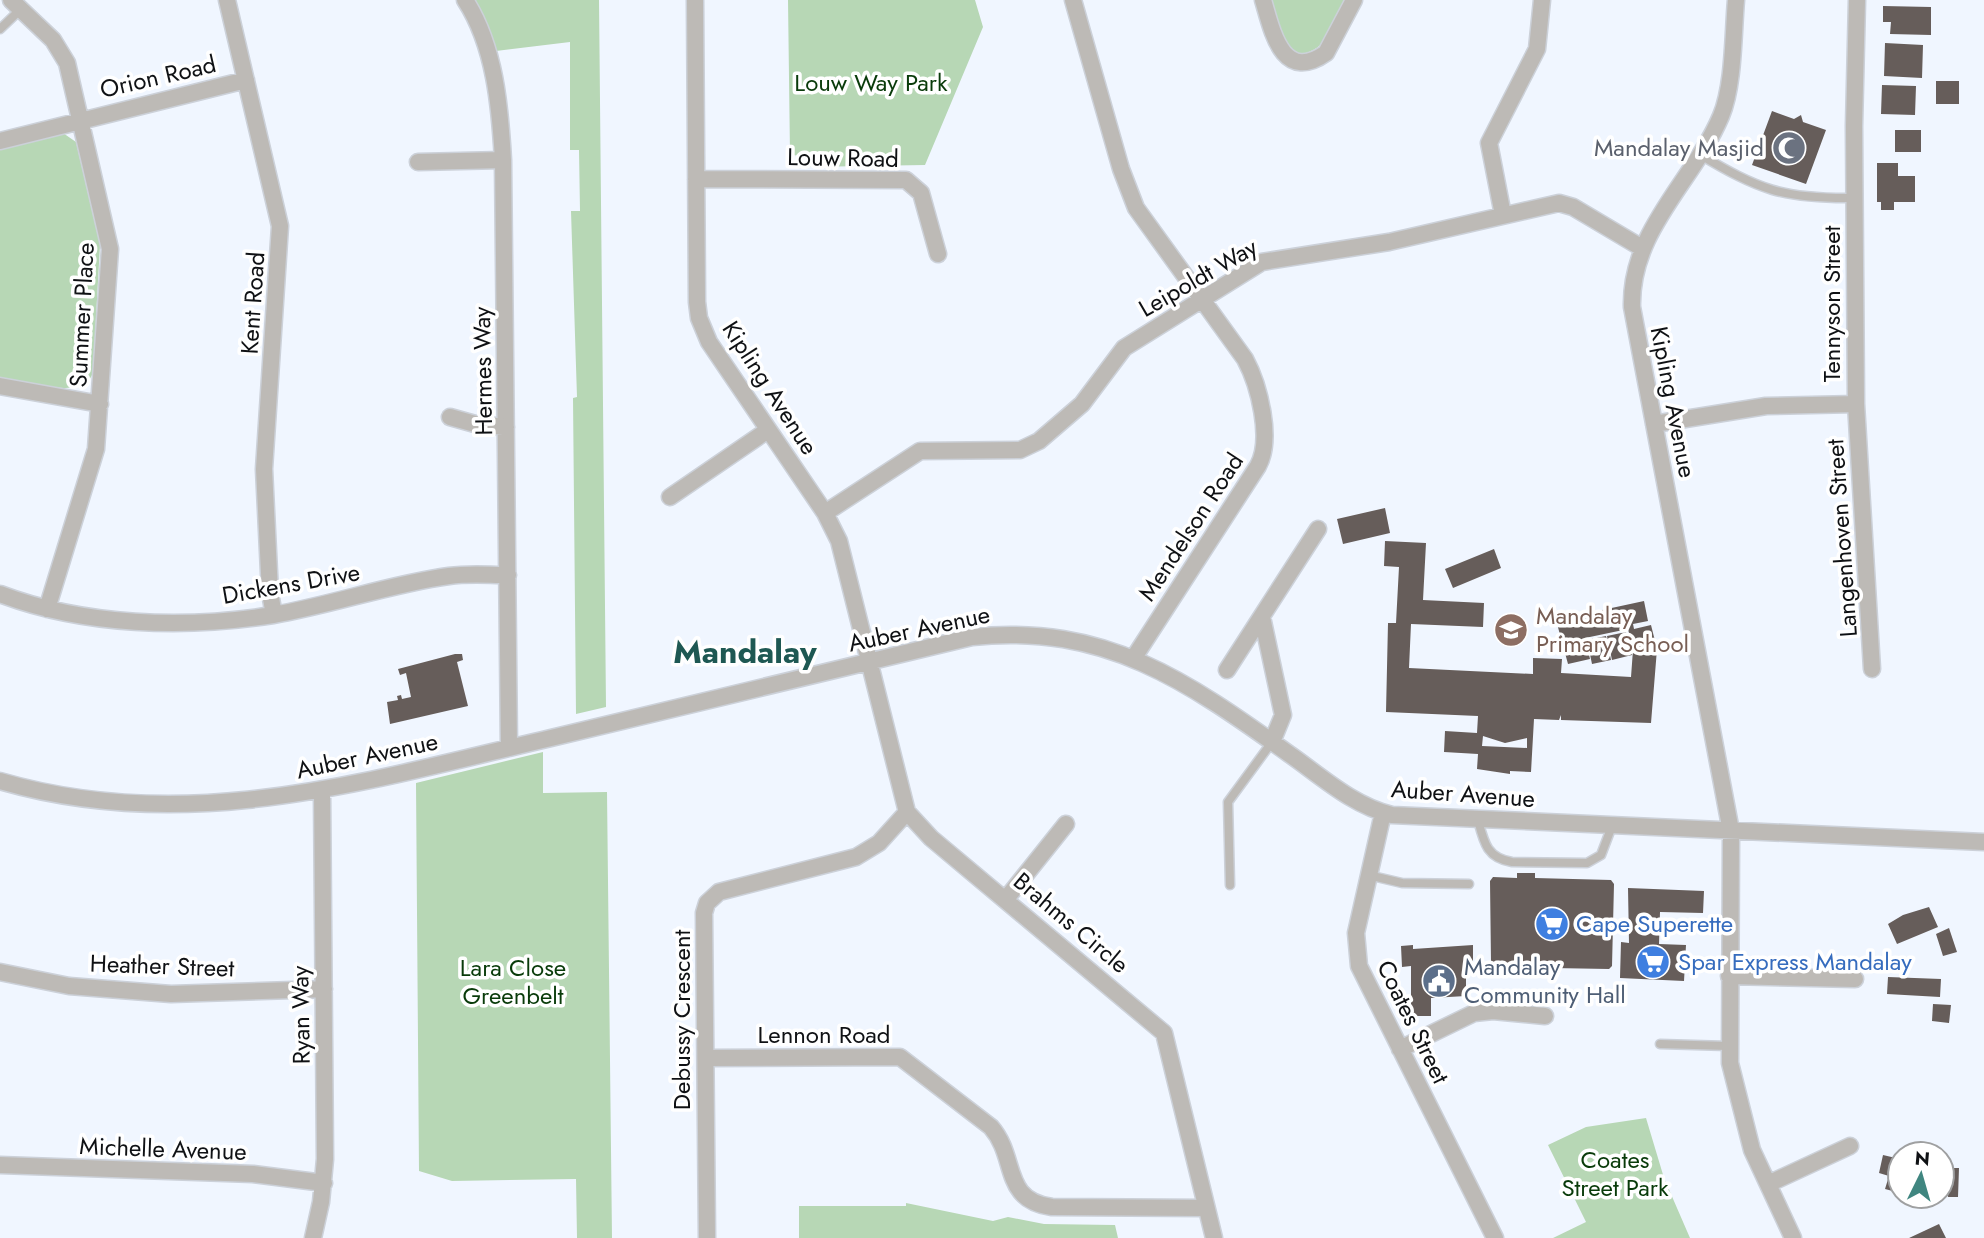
<svg xmlns="http://www.w3.org/2000/svg" width="1984" height="1238" font-family="Jost,sans-serif">
<style>
.green{fill:#b7d7b5}
.building{fill:#665d5a;fill-rule:evenodd}
.lines{fill:none;stroke-linecap:round;stroke-linejoin:round}
.lane-casing{stroke:#ccd1d9;stroke-width:11}
.street-casing{stroke:#ccd1d9;stroke-width:19}
.lane{stroke:#bdbab6;stroke-width:8}
.street{stroke:#bdbab6;stroke-width:16}
.labels{text-anchor:middle;stroke-width:7;stroke-linejoin:round;paint-order:stroke}
.street-label{font-size:24px;fill:#0f1114;stroke:#fff}
.park-label{font-size:24px;fill:#093b0a;stroke:#fff}
.worship-label{font-size:24px;fill:#5b616d;stroke:#fff;text-anchor:end}
.education-label{font-size:24px;fill:#785e54;stroke:#fff;text-anchor:start}
.shop-label{font-size:24px;fill:#366cbe;stroke:#fff;text-anchor:start}
.service-label{font-size:24px;fill:#4e5e75;stroke:#fff;text-anchor:start}
.district-label{font-size:32px;font-weight:bold;fill:#1e5853;stroke:#fff}
</style>
<rect width="100%" height="100%" fill="#f0f6ff"/>
<path class="green" d="M474,0H599L606,707L576,714L573,398L577,397L571,211H580L579,150H570V42L496,51L483,14Z
M788,0H975L983,27L925,165L806,167L805,156L790,155Z
M1271,0H1347C1335,22 1328,51 1300,54L1283,43Z
M63,133L76,142L100,245L93,372C85,402 24,381 0,378V150Z
M543,752V793L607,792L612,1238H577L576,1179L452,1181L419,1171L416,783Z
M1646,1118L1664,1178L1690,1238H1553L1586,1222L1548,1145L1586,1127Z
M906,1203L993,1221L1008,1217L1044,1224L1115,1225L1118,1238H799V1206H906Z"/>
<path class="building" d="M1883,6L1931,7V35L1890,34L1891,22H1883Z
M1885,43L1923,45L1922,78L1884,76Z
M1936,81H1959V104H1936Z
M1882,85L1916,86L1915,115L1881,114Z
M1772,111L1794,119L1801,115L1803,122L1826,130L1806,184L1752,165Z
M1895,130H1921V152H1895Z
M1877,163H1898V176H1915V202H1894V210H1881V202H1877Z
M1385,508L1390,533L1343,544L1337,519Z
M1385,541L1426,543L1423,600L1484,603L1483,627L1411,624L1409,668L1533,674V658L1562,659L1561,673L1631,677L1633,650L1628,629L1585,638L1590,659L1568,664L1556,620L1644,601L1648,621L1633,624L1634,629L1651,625L1657,649L1651,723L1561,720V715L1559,720L1534,719L1531,772L1510,771V774L1477,769L1478,754L1444,752L1445,731L1477,733L1478,716L1386,712L1388,623H1396L1399,567L1384,566ZM1483,736L1505,743L1527,738V748L1482,746Z
M1494,549L1501,568L1453,588L1445,569Z
M1626,632L1632,655L1612,660L1607,636Z
M1606,636L1611,660L1592,664L1587,640Z
M455,654H462L463,660L457,662L468,706L390,724L387,702L398,700L397,696L401,695L402,699L411,697L406,673L400,675L398,669Z
M1517,873H1535V878L1611,880L1614,884L1612,966L1609,969L1494,967L1491,963L1490,881L1493,877L1517,878Z
M1628,888L1704,891L1703,913L1660,912L1659,944L1686,945L1684,981L1620,978L1621,942L1629,943Z
M1929,907L1938,927L1897,944L1888,924L1903,915Z
M1949,928L1957,952L1943,956L1936,934Z
M1413,945V949L1473,945V965H1466V996L1431,998V1016H1411V966L1402,967L1401,946Z
M1888,977L1941,979L1940,997L1887,994Z
M1933,1004L1951,1005L1949,1023L1932,1021Z
M1883,1155L1900,1159V1193L1885,1189L1889,1176L1879,1173Z
M1942,1168L1948,1169L1943,1193H1942Z
M1949,1168H1959L1958,1197H1948Z
M1939,1224L1946,1238H1909Z"/>
<g class="lines">
<g class="lane-casing">
<path id="lane" d="M0,29L21,9
M1699,154C1759,190 1783,199 1854,198
M1478,820C1484,843 1487,858 1512,862L1587,863L1601,855L1612,826
M1368,875L1402,883L1469,884
M1230,885L1228,802L1272,742
M1660,1044L1728,1046"/>
</g>
<g class="street-casing">
<path id="street" d="M11,0L53,40L67,63L110,249L96,449L47,609
M227,0L280,226L264,469L270,593L274,615
M465,0C495,46 500,107 503,160L509,748
M695,0L697,302L699,318L709,342L825,513L839,541L907,812L931,838L1164,1033L1214,1238
M1073,0L1121,169L1136,208L1245,359C1259,385 1273,439 1258,466L1133,659
M1263,0C1272,30 1282,84 1326,53L1354,0
M1736,0C1733,34 1734,85 1721,116C1693,182 1630,230 1632,307L1731,831L1730,1063L1752,1150L1793,1238
M1857,0L1854,126L1856,404L1872,669
M0,141L246,80
M418,162L503,160
M696,179L906,180L921,193L938,254
M1503,215L1489,143L1537,49L1542,0
M0,386L100,404
M450,417L475,424L506,427
M1654,424L1766,406L1856,404
M670,497L768,430
M825,513L920,451L1020,450L1039,441L1082,404L1124,348L1262,262L1389,242L1559,203L1573,207L1642,248
M0,594C84,626 185,629 273,615C332,605 390,584 449,576C469,573 488,575 508,575
M1262,617L1283,715L1272,742
M1227,670L1318,529
M0,781C188,836 367,781 551,738C691,704 831,670 972,637C1106,623 1188,682 1292,756C1323,778 1354,806 1392,815L1984,842
M1383,813L1356,933L1359,966L1495,1238
M1006,899L1066,824
M0,972L69,986L171,994L324,989
M1729,976L1855,979
M1400,1049L1474,1013L1493,1011L1545,1016
M706,1058L900,1057L991,1127C1018,1158 1001,1200 1052,1207L1206,1208
M0,1165L253,1174L324,1183
M1768,1184L1850,1146
M313,1238L321,1202L325,1159L322,791
M707,1238L704,913L707,903L719,892L856,857L879,843L907,812"/>
</g>
<use href="#lane" class="lane"/>
<use href="#street" class="street"/>
</g>
<defs>
<g id="mosque-disc" transform="scale(1.75)"><circle r="9.5" fill="#6b7280" stroke="#fff"/><path d="M3.5-4.9A6 6 0 1 0 3.5 4.9A5 5 0 1 1 3.5-4.9Z" fill="#fff"/></g>
<g id="school-disc" transform="scale(1.75)"><circle r="9.5" fill="#8d6e63" stroke="#fff"/><path d="M0-5L7-2L0 1L-7-2ZM-4 1L0 2.5L4 1V4Q0 6-4 4Z" fill="#fff"/></g>
<g id="supermarket-disc" transform="scale(1.75)"><circle r="9.5" fill="#3f7fe0" stroke="#fff"/><path d="M-6-5.5h2.5l.6 2H6L4.5 2H-2.5L-4.4-4H-6ZM-1.5 3.2a1.3 1.3 0 1 0 .1 0ZM3 3.2a1.3 1.3 0 1 0 .1 0Z" fill="#fff"/></g>
<g id="civic-disc" transform="scale(1.75)"><circle r="9.5" fill="#5c6f8a" stroke="#fff"/><path d="M-.6-6.5H3V-4.5H.6V-3L4-1V1h2V6H-6V1h2V-1L-.6-3ZM-1.2 2.5V6h2.4V2.5Z" fill="#fff"/></g>
</defs>
<g fill-rule="evenodd">
<use href="#mosque-disc" x="1789" y="148"/>
<use href="#school-disc" x="1511" y="630"/>
<use href="#supermarket-disc" x="1552" y="924"/>
<use href="#supermarket-disc" x="1653" y="962"/>
<use href="#civic-disc" x="1439" y="981"/>
</g>
<g class="labels">
<g class="street-label">
<text transform="translate(158 77) rotate(-13)" y="8">Orion Road</text>
<text transform="translate(843 158) rotate(1)" y="8">Louw Road</text>
<text transform="translate(1198 278) rotate(-30)" y="8">Leipoldt Way</text>
<text transform="translate(253 303) rotate(-86)" y="8">Kent Road</text>
<text transform="translate(1832 304) rotate(-90)" y="8">Tennyson Street</text>
<text transform="translate(82 315) rotate(-87)" y="8">Summer Place</text>
<text transform="translate(483 371) rotate(-91)" y="8">Hermes Way</text>
<text transform="translate(770 388) rotate(57)" y="8">Kipling Avenue</text>
<text transform="translate(1673 402) rotate(79)" y="8">Kipling Avenue</text>
<text transform="translate(1191 527) rotate(-57)" y="8">Mendelson Road</text>
<text transform="translate(1842 538) rotate(-94)" y="8">Langenhoven Street</text>
<text transform="translate(291 584) rotate(-10)" y="8">Dickens Drive</text>
<text transform="translate(919 629) rotate(-12)" y="8">Auber Avenue</text>
<text transform="translate(367 756) rotate(-12)" y="8">Auber Avenue</text>
<text transform="translate(1463 794) rotate(4)" y="8">Auber Avenue</text>
<text transform="translate(1071 923) rotate(40)" y="8">Brahms Circle</text>
<text transform="translate(162 966) rotate(2)" y="8">Heather Street</text>
<text transform="translate(301 1015) rotate(-91)" y="8">Ryan Way</text>
<text transform="translate(682 1020) rotate(-90)" y="8">Debussy Crescent</text>
<text transform="translate(1413 1022) rotate(64)" y="8">Coates Street</text>
<text x="824" y="1043">Lennon Road</text>
<text transform="translate(163 1149) rotate(2)" y="8">Michelle Avenue</text>
</g>
<g class="park-label">
<text x="871" y="91">Louw Way Park</text>
<text x="513" y="976">Lara Close<tspan x="513" dy="28">Greenbelt</tspan></text>
<text x="1615" y="1168">Coates<tspan x="1615" dy="28">Street Park</tspan></text>
</g>
<g class="worship-label">
<text x="1764" y="156">Mandalay Masjid</text>
</g>
<g class="education-label">
<text x="1536" y="624">Mandalay<tspan x="1536" dy="28">Primary School</tspan></text>
</g>
<g class="shop-label">
<text x="1576" y="932">Cape Superette</text>
<text x="1678" y="970">Spar Express Mandalay</text>
</g>
<g class="service-label">
<text x="1464" y="975">Mandalay<tspan x="1464" dy="28">Community Hall</tspan></text>
</g>
<g class="district-label">
<text x="745" y="663">Mandalay</text>
</g>
</g>
<g transform="translate(1921 1175) rotate(5)"><circle r="33" fill="#ffffff" stroke="#9fa0a1" stroke-width="2"/>
<path d="M0-5L12 26L0 18L-12 26Z" fill="#408680"/>
<text y="-10" font-size="19" font-weight="bold" text-anchor="middle" fill="#0f1114">N</text>
</g>
</svg>
